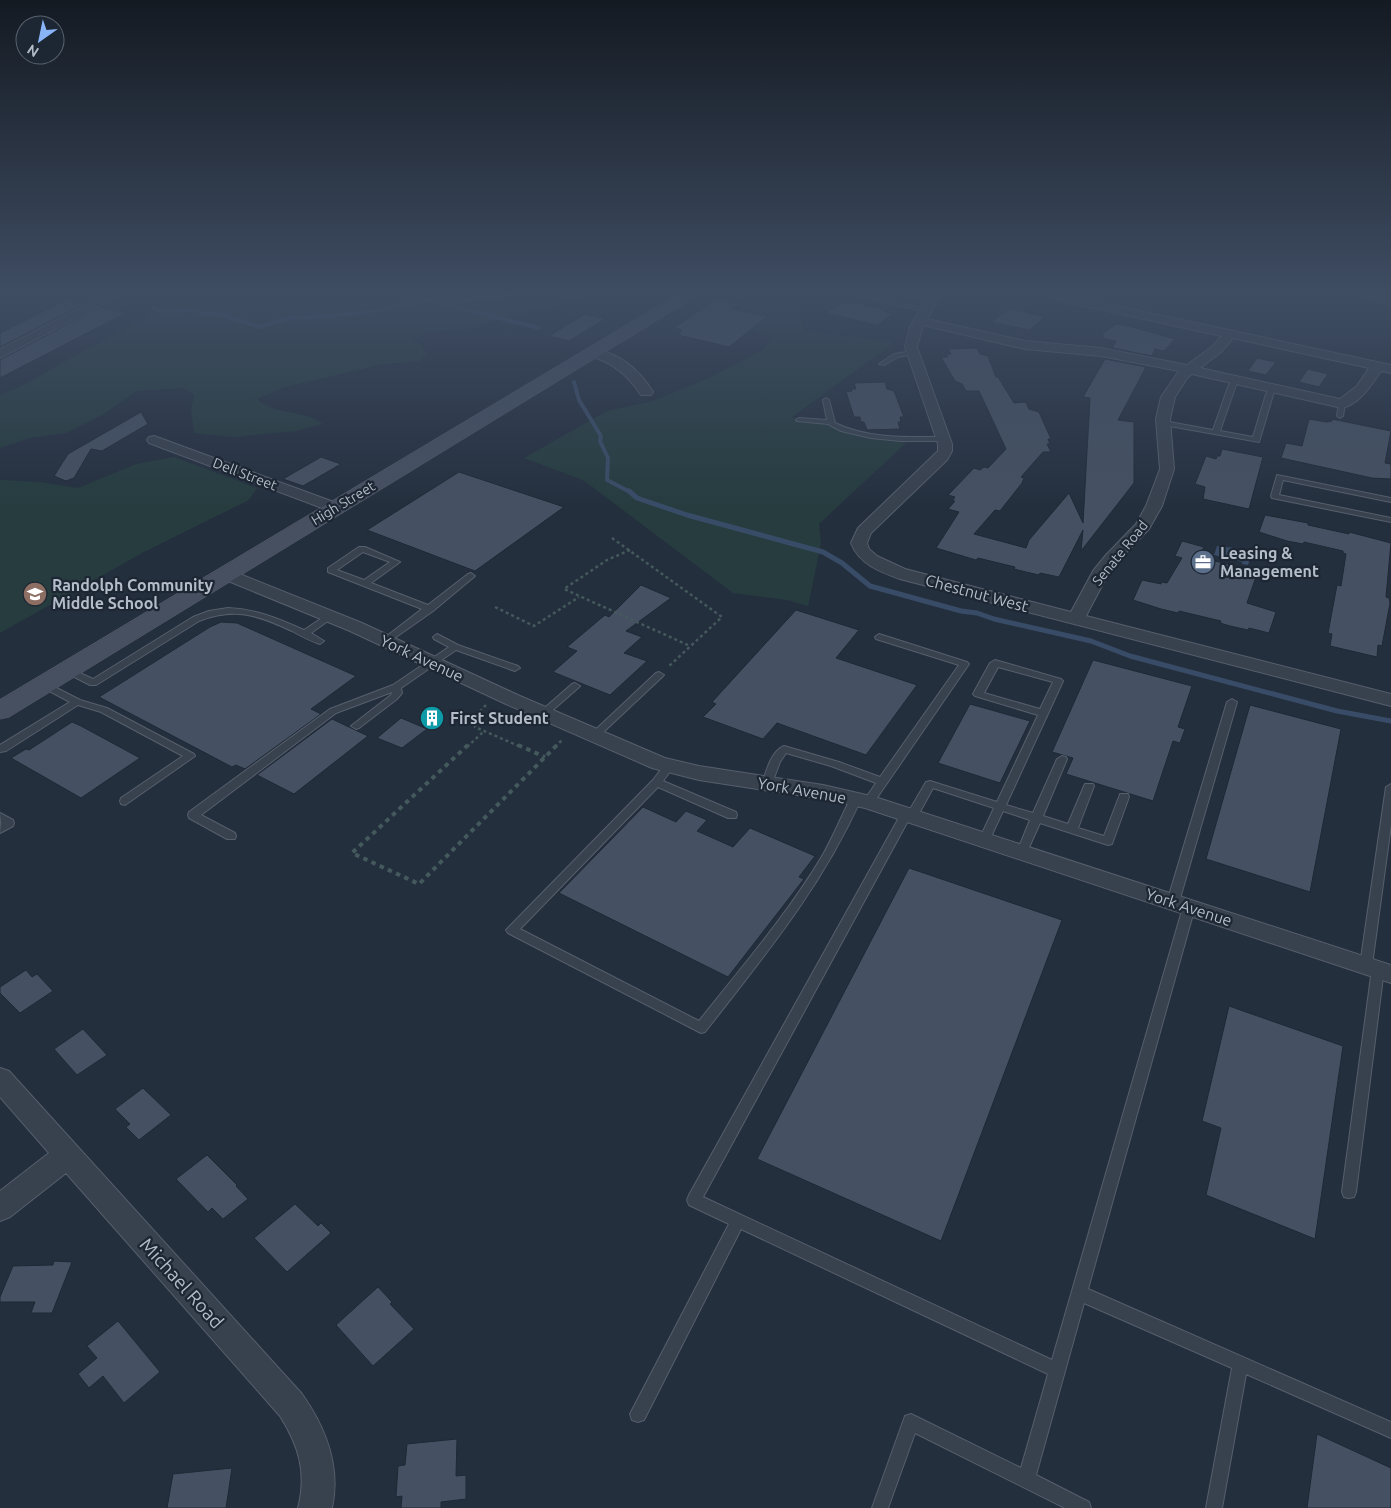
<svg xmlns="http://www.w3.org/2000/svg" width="1391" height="1508" font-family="Ubuntu,sans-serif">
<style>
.green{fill:#263c3f}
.water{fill:#394c67}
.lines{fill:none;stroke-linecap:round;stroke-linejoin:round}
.stream-far1{stroke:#394c67;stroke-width:4}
.stream{stroke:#394c67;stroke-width:5}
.building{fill:#455162;stroke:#1f2835}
.lane-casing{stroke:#565f6c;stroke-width:2}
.street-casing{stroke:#565f6c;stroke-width:2}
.secondary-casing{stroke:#565f6c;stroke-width:1}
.path-far1{stroke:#44595c;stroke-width:2.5;stroke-dasharray:3 3;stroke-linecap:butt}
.path{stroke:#44595c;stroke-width:4;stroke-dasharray:4.5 4.5;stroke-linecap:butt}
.lane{fill:#38414e;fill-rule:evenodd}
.street{fill:#38414e;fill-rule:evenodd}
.secondary{fill:#465061;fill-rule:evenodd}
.labels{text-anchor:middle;stroke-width:4.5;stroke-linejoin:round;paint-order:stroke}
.far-street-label{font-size:14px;fill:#b4bcc9;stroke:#1d2633}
.poi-label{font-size:16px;font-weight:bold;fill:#b4bcc9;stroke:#1d2633;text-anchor:start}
.street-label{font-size:16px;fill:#b4bcc9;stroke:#1d2633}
.near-street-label{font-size:19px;fill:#b4bcc9;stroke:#1d2633}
</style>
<rect width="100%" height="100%" fill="#242f3e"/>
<path class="green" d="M182,296H242L272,309L310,305L364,296H583L469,328L428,333L412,339L420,344L427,354L419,361L383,364L282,388L257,399C275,416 304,409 323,424L295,431L234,437L194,433L191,410L194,395L184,388L136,391L104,414L66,433L29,438L0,448V395L20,387Z
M750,296L800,308L804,331L895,342L792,417L906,443L819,524L821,544L808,606L787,600L733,593L583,480L524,458L607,411L653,401L707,379L763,350L770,338L731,321Z
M174,457L257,488L249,500L144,552L0,633V480L41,482L78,488L136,464Z"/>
<path class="water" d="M1217,546L1235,548L1252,554L1248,565L1242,564V562L1214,555Z"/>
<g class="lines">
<path class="stream-far1" d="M449,305L539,328
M153,308L160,311L193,310L204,314H219L260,327L289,318L333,316L374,311L426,300L452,304L472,299L505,296
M574,382L579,400L601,436L600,441L608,458L607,480L630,492"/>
<path class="stream" d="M629,491L637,498L687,515L823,552L842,563L870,586L961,611L977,613L994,619L1091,641L1130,656L1337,711L1391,721"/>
</g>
<path class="building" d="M718,298L739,304L732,309L768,316L729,347L678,335L682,330L674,328Z
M66,300L84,304L0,347V333Z
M843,302L850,303L852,302L885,310L883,311L893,314L877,325L826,313Z
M100,307L126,313L0,378V360Z
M1009,308L1037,315L1045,316L1031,329L1028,330L992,322Z
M585,314L605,319L569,341L549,336Z
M1116,324L1132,327L1175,339L1164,351L1155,349L1152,356L1112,348L1116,341L1101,338L1104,336L1101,335Z
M977,348L980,354L988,356L996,377H998L1014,403L1026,402L1029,409L1039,412L1051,439H1048L1050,444H1047L1051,452H1043L1021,477L1024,478L1022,483L1000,511L995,510L974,534L1026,548L1029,540L1069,493L1083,523L1090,398L1083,397L1105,359L1146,367L1118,420L1134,422V483L1081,551L1083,530L1059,577L1040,573L1039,575L1026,572L1014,569L1015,567L978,558L976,560L936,548L959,512L948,509L955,501H952L955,497L948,495L974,468L980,470L984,467L988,468L1006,449L979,391H966L962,384L955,381L941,357H948L946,354H951L948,349Z
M1257,358L1276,362L1266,375L1248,371Z
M1308,369L1328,374L1319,387L1299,382Z
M885,382L887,389L894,391L904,417H900L901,422H898L900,429L867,430L864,422H861L860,417H854L846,392L852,391L851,389H856L854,383Z
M141,412L148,424L102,451L91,449L74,478L66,481L54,476L68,454Z
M1309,419L1327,422L1332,421V419L1391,431L1385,463L1391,464V479L1372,478L1281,458L1286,443L1302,446Z
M1222,449L1263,457L1249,509L1203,499L1205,487L1195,484L1206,456L1216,459L1217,456H1220Z
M321,457L341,464L303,486L283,479Z
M459,472L564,507L475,571L367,530Z
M1265,515L1308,523V525L1349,534V532L1391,543L1386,597L1389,598L1390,603L1382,646L1378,645L1377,657L1330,646L1332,634L1328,633L1337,585L1341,586L1346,554L1343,553V551L1304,542L1303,544L1287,541L1259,532Z
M1182,541L1204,547L1202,551L1215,561L1258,571L1247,603L1276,612L1269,633L1249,628L1248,630L1230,626L1220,623L1221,621L1179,611L1178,613L1161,609L1133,600L1142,580L1161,584V582L1167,583L1182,558L1175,556Z
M641,585L671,598L626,631L642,637L624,653L647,661L610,695L553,672L577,651L567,647L605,615L609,617Z
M796,610L859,630L836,658L917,685L866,755L777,723L763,739L703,717L716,704L712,702Z
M221,622L237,623L356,676L311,709L321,714L245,769L236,765L232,767L99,697L210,627Z
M1093,660L1192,686L1178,727L1185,729L1180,743L1173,741L1153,801L1066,774L1073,758L1052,752Z
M970,704L1030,721L1000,783L938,763Z
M1250,705L1341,729L1310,892L1206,859Z
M401,718L427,729L402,748L377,738Z
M332,719L368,736L294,794L257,775Z
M72,722L81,726L140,758L81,798L11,758L26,749L29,750Z
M643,807L676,822L686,811L707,820L697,831L733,847L750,828L815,856L799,877L804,879L728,977L559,893Z
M909,868L1062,920L941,1241L757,1159Z
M26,970L32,977L37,974L53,991L20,1013L0,993V987Z
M1229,1006L1343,1046L1315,1239L1206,1195L1221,1128L1202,1121Z
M83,1029L107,1055L77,1075L54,1049Z
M143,1088L171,1115L139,1140L126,1127L130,1124L115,1109Z
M207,1155L237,1185L236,1186L248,1199L223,1219L212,1208L208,1212L176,1179Z
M295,1204L318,1226L321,1223L331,1233L287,1272L254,1238Z
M54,1261L72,1262L52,1313H31L35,1302H0V1297L13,1266L53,1265Z
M378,1287L392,1302L390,1304L414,1329L373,1366L336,1325Z
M118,1321L160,1372L124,1403L103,1376L89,1388L78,1374L97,1358L87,1346Z
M1317,1434L1391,1468V1508H1307Z
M457,1439L456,1476L466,1475V1499L441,1502V1508H401L402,1496L396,1497L398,1466L405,1465L407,1444Z
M232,1468L226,1508H167L173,1474Z"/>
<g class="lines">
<g class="lane-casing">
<path id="lane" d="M857,296H866L929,310L926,312Z
M910,296H922L936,299L933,301Z
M913,351L915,352V354L898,357L884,365L879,364L894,354Z
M1235,377L1238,379L1220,431L1253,437L1266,394L1270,387L1275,388L1259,442L1164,425L1160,423L1164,421L1213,430L1228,387L1233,378Z
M826,398L829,400L835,423C868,439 907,437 943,437L947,439L943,441H901L871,438L841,431L828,424L797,421L796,420L799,418L827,420L823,400Z
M1342,402L1345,404L1343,416L1340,418L1337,416L1339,404Z
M1277,475L1391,498V502L1283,480L1279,495L1391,518V522L1272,498L1271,496Z
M359,547H365L400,562L371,583L428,605L468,574L471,573L475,576L433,611L386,644L382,641L383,639L422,609L328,572V568ZM363,552L390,562L364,580L337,570Z
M228,608C256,609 279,619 304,630L328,614L331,613L335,616L311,633L324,641L320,644C310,641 301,636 292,631C258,615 235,607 199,621L96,685H90L61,670L66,667L69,668L93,679L193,617L209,611Z
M437,634L458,645L518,666L520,668L515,671L512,670L456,650L401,688L402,693L397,699L359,728L356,729L351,726L391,695L392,692L336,713L201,815L235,833L236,836L235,839H227L189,818L188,815L189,812L330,709L393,685L449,647L434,639L433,637Z
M879,634L967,662L969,664L872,805H864L863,802L876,783L831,766L786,753L780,762L771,786H763L762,784C766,772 771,751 784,746L839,762L880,777L959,665L876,639L875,637Z
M995,660L1061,679L1063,681L1006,805L1033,813L1057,759L1062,756L1066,757L1067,759L1043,816L1068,824L1084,786L1085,784H1093L1094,786L1078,828L1104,836L1119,797L1120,794H1128L1129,797L1113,841L1112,844L1108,845L1040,823L1027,852L1026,855H1018L1017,852L1030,820L1003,811L988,843H980L979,840L994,808L933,788L916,819H909L703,1197L1052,1360L1183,907L1185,904H1193L1195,907L1088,1289L1391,1422V1438L1246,1374L1222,1508H1206L1232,1368L1084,1303L1036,1475L1089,1502L1091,1508H1065L915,1433L888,1508H872L905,1416L911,1414L1021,1468L1048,1374L741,1229L644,1420L638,1422L632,1420L630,1414L729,1224L689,1205L687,1200L689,1195L901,814L902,811H909L926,782L930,781L997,802L1038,715L975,696L973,694L990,663ZM998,667L1053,682L1040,709L984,693Z
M659,672L664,675L662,677L597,738H591L589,736L591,734L656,673Z
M43,681L80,700L107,708L194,754L195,756L125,805L121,804L120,801L121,798L183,756L101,712L78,705L6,751L0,752V745L70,702L40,686L38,684L40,682Z
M575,683L580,686L578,688L546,716H540L538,714L540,712L572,684Z
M1232,699L1237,702L1179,902L1177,905H1169L1167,902L1227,702Z
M669,763L674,766L663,781L736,812L737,815L736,818H728L658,787L520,929L699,1021C741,968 786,916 821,858C833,838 841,816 852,796L856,795L861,799C821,888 765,955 705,1032L701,1033L508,933L506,930L653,780L665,764Z
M1391,784V825L1372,965L1370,968L1366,970L1362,968L1360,965L1386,787Z
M0,813L13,820L14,823L13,826L0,833L1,823Z
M1378,964L1382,966L1384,969L1356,1192L1354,1197L1349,1198L1344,1197L1342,1192L1372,969L1374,966Z"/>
</g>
<g class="street-casing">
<path id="street" d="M104,296H118L0,358V349Z
M928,296H940L927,319L1025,341L1101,348L1187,365L1213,346L1222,336L1057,300L1051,296H1071L1391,365V373L1381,371C1371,385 1360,404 1342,408L1192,374L1187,378L1175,397L1170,419L1174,469L1162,506L1149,529L1118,561L1107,576L1086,616L1391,694V706L900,579C880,572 859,564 851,543L858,528L938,451V444L905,347L910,327ZM923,325L1025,349L1101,356L1179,371L1161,397L1156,419L1160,469L1146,506L1136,524L1106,555L1093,571L1071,612L905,569L877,556L869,549L867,543L871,533L947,460L952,451V444L917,347ZM1233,338L1369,368L1357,386L1340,399L1200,368L1221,352Z
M1364,296H1391V304L1366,298Z
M593,348C621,355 638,368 653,392L651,395H641C627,374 613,363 588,355L587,352L588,349Z
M154,436L342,505L344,508L342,511H330L149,443L147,440L149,437Z
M227,569L362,623L520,696L665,758L699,766L823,785L875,797L1391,965V983L865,808L823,799L699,780L652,768L506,704L350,631L221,578L219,574L221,570Z
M0,1068L9,1071L302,1394C326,1428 341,1466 332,1508H298C307,1473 299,1446 280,1416L66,1173L10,1217L0,1221V1191L49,1153L0,1097Z"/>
</g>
<g class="secondary-casing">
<path id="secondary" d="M675,296H694L692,299L9,717L0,719V700Z"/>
</g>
<path class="path-far1" d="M612,538L722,617L668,667
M630,550L607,560L564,589L690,646
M495,607L534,626L579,597
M486,705L474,718L475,727L521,747
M467,747L483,732
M555,747L563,739"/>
<path class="path" d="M468,745L352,853L419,884L557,745
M518,745L545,757"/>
<use href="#lane" class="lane"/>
<use href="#street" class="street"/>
<use href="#secondary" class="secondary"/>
</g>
<linearGradient id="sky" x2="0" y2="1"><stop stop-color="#141a22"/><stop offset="0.58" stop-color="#3f4d63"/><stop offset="1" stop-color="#3f4d63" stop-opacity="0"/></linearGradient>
<rect width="1391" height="507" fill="url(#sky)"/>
<defs>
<g id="office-disc" transform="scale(1.25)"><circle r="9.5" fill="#5c6f8a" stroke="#1d2633"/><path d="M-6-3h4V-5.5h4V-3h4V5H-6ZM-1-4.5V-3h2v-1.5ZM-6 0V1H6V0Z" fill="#fff"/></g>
<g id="school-disc" transform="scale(1.25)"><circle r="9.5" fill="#8d6e63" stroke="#1d2633"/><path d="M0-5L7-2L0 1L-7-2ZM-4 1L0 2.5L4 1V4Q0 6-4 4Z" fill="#fff"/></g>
<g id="building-disc" transform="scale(1.25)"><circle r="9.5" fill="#0f9aa8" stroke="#1d2633"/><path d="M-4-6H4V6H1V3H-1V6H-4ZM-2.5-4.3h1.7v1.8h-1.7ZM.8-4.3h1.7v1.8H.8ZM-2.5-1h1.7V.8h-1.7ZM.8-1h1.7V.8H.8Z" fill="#fff"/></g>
</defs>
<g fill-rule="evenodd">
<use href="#office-disc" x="1203" y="562"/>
<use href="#school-disc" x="35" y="594"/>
<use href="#building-disc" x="432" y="718"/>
</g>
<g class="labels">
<g class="far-street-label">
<text transform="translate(245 474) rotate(21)" y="5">Dell Street</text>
<text transform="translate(343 503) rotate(-31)" y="5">High Street</text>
<text transform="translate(1120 553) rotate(-51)" y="5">Senate Road</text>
</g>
<g class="poi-label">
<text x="1220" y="559">Leasing &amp;<tspan x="1220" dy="18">Management</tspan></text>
<text x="52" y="591">Randolph Community<tspan x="52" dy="18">Middle School</tspan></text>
<text x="450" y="724">First Student</text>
</g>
<g class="street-label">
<text transform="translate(977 593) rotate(15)" y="6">Chestnut West</text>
<text transform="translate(422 658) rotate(25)" y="6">York Avenue</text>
<text transform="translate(802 790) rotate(10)" y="6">York Avenue</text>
<text transform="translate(1189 907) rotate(18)" y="6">York Avenue</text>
</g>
<g class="near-street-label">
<text transform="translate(182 1283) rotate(48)" y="7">Michael Road</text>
</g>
</g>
<g transform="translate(40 40) rotate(213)"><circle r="24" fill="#1d2633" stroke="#59626f"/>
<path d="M0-4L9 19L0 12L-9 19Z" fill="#8ab4f8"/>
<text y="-8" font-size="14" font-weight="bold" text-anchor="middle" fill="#b4bcc9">N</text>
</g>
</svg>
